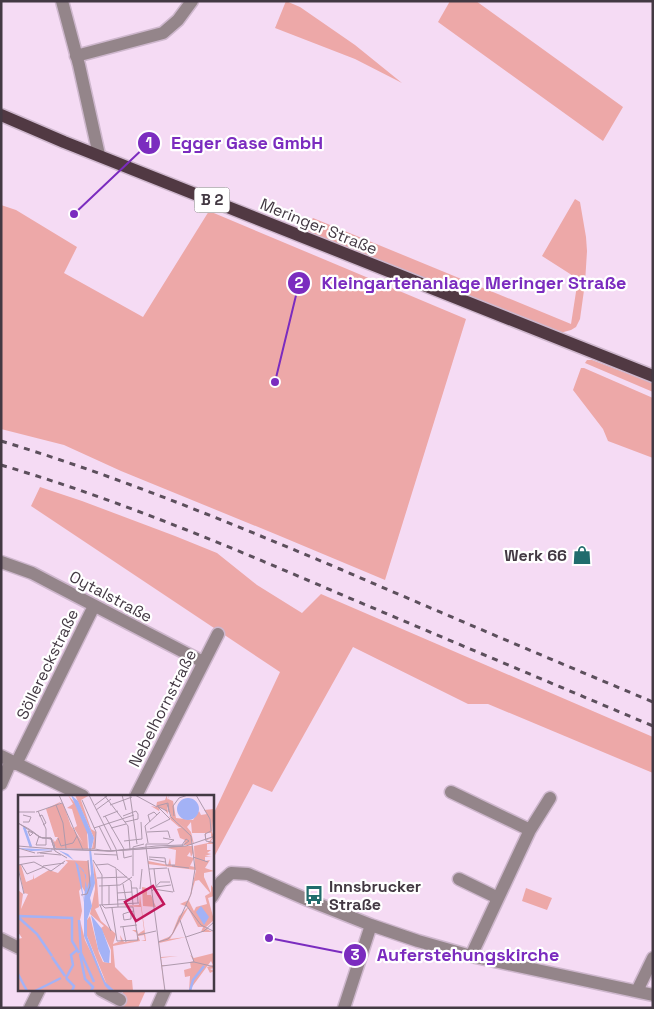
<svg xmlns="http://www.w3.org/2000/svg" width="654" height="1009" font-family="'Space Grotesk',sans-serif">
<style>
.green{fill:#eda8a8}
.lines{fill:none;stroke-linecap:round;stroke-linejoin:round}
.minor-casing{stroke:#ceb7cd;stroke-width:15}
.major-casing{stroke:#ceb7cd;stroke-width:15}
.minor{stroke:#94858a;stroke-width:12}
.major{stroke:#513943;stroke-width:12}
.rail{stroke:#5c4f5c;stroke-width:3;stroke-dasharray:6 6;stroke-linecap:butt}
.labels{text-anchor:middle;stroke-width:4.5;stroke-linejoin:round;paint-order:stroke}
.shield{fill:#fff;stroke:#7b747b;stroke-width:1}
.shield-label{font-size:15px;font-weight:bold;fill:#433943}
.street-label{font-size:16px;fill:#433943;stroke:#fff}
.poi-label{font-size:16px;font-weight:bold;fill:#433943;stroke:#fff;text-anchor:end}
.inset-river{fill:none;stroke:#a3b2f6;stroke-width:2.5}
.inset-road{fill:none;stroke:#ae9aad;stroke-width:1}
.view{fill:#c2185b;fill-opacity:0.15;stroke:#c2185b;stroke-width:2.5}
.inset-edge{fill:none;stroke:#433943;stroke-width:2.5}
.leader{fill:none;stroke:#7b2cbf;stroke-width:2}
.callout-dot{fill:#7b2cbf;stroke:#fff;stroke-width:2}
.mark-label{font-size:15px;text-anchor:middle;font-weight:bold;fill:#fff}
.callout-label{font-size:18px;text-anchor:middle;font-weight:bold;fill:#7b2cbf;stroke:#fff;stroke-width:4.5;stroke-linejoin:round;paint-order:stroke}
</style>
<rect width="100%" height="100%" fill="#f5dbf4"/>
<path class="green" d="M286,1L300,7L355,45L402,83L355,59L275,28Z
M450,1H476L623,107L603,141L438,22Z
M575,199L580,202L586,237L587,251L585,283L580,319L576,327L571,330L560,333L304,230L313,218L571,324L578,279L542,256Z
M1,205L16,210L77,247L64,273L143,317L209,211L466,319L385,580L280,536L121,471L64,445L1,429Z
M587,360H592L653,383V392L585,363Z
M581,368H584L653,398V458L608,441L603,429L573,390Z
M40,487L82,501L175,536L217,553L257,585L302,613L321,594L653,737V773L488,704H468L353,647L272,792L253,784L213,859V815L280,672L31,506Z
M526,888L552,898L547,910L522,901Z
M124,990H146L138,1008H115Z"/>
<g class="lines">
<g class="minor-casing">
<path id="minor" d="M62,1L79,65L99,155
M76,56L163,33L178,20L192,1
M1,562L32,573L51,583L203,662
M1,756L83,796
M16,764L94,606
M1,784L11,761
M451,792L530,830
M136,796L218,634
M459,879L498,898
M212,897L221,882L231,873L248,874L308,900L371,925L418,941L471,956L653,995
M1,939L19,948
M471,956L530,830L550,798
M101,990L120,1000
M637,991L653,958
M30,1008L39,990
M157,1008L165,990
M344,1008L371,925"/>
</g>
<g class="major-casing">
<path id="major" d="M1,115L64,142L653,376"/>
</g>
<use href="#minor" class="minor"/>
<use href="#major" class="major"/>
<path class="rail" d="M1,441C117,476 228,522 340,569C444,614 548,658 653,702
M1,465C120,500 233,548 347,597C449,640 551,683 653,726"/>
</g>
<defs>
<g id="shop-bare" transform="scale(1.5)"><path d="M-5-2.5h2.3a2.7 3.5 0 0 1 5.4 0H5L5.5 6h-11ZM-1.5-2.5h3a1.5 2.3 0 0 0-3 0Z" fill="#206c6d" stroke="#fff" stroke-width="2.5" paint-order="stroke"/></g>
<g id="bus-bare" transform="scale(1.5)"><path d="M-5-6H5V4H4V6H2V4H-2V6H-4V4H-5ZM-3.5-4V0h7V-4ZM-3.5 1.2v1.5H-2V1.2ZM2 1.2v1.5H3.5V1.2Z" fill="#206c6d" stroke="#fff" stroke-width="2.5" paint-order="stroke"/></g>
</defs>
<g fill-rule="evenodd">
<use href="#shop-bare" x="582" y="555"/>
<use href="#bus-bare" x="314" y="895"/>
</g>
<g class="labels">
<rect class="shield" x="194.5" y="187.5" width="35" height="25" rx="4"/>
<g class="shield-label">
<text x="212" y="205">B 2</text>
</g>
<g class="street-label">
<text transform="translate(319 226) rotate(22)" y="6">Meringer Straße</text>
<text transform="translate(111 596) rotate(28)" y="6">Oytalstraße</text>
<text transform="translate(47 664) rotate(-64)" y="6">Söllereckstraße</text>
<text transform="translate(162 708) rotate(-63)" y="6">Nebelhornstraße</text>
</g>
<g class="poi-label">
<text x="567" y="561">Werk 66</text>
<text x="329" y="892" text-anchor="start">Innsbrucker<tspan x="329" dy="18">Straße</tspan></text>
</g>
</g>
<g transform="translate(18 795)">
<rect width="196" height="196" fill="#f5dbf4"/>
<path d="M50,0L57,8L69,36L70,54L38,53L36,49L35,44L37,47L40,42H37L28,14L44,6L39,10L45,8L53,31L65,48L56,33L59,31L54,14L49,13L55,9ZM57,0L70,1L63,5L73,34L78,37L77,54H74L76,43ZM149,0V5L151,0L150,4L155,6L158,23L175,25L181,16L183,20L189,19L186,15L196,14L194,37L196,42L193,46L196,49H189V55H193L189,58L193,59L187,61H194L187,62V66L192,65L187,73L196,76L186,78V82L193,98V90L196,94V101L190,103L196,125L187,133L194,137H183L185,132H180L170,113L152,144L168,142L141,148L143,162L160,161L143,163L144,170H149L144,171L146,196L141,146L153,141L161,121L170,112L162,109L171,105L178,75L130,69V73V66L150,70L152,63L153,70H157L158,55L149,53L156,51H147H175L176,62L175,58L173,62L172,57L169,61L176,63L172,71L177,72L176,51L190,48L194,43L189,45L188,44L193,43V38H174L173,27L169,32L173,37L176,49L188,45L187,43V39L188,38V45L176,49H175L173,42L174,50H166L167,45L162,43L159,34L164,32H161L153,25L151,21L172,37L154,23L149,9L150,19L146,14L142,13L141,16L133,11L138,12L139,7L147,5ZM181,85L192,98L187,101L189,109L178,112L176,116L171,106L177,86ZM47,65L70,66L73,89L66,112L69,100L64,92L61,96L64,116L62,125L67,145L92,196H0V144L4,143L0,137V95L5,99L3,114L10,99L6,98L0,70H3L8,87L15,84V79L16,84L31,75L40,78L50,67ZM75,65L79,85L81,112L77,114L83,126L98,139L95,149L103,146L102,140L106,147L119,145V138L114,135H119L120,139L126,135L123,112L100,111L121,110L122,100L128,146H123L127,145L126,140L120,141L122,146L95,151L97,172L110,185H114L115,196H97L89,190L69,141V125L72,121L81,158L85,167L93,168V155L83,133L86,131L72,119L77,94ZM124,92L129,93V100H133L138,112L125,111ZM196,158V173L192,174L196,176L192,178L189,172L195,170L193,166L171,196L172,181L167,182L166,175L173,173L172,167L176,166L172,160L176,163Z" fill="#eda8a8" fill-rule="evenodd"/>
<path d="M53,0L60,6L76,43L73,55L77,88L72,103L74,111L69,125V141L87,187L97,196H92L87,191L66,141V107L57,66L40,55L13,56L0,53L40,55L50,59L66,76L69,94L73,79L70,40ZM60,70L68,80L66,106L62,78ZM159 14a11 11 0 1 1 22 0a11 11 0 1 1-22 0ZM183,111L191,122L186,130L178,117ZM73,120L84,134L92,156L91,168L86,167L80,154Z" fill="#a3b2f6" fill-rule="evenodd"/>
<path class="inset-river" d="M6,32L13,52M0,121L54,123V146L61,158M0,122L19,139L34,161M61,125L63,158L76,187M62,159L67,184L75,192L73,196M34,162L47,181M0,179L9,196M48,183L55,170L53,160L59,155M48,183L56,191L54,196M17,196L43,183M172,196L175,185L186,171"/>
<path class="inset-road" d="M41,0L65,55M71,0L98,54L100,65M86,0L110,31L112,54M104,0L108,15M112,0L119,49M117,0L139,12M178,0L192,24L193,36L187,39L188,46L197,48M64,5L78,37L77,53M38,10L45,28L48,54M77,10L89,1M92,10L114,2M78,15L93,4M20,16L28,34V50H18L21,41M149,16L139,11L150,8L151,17M0,17H17M18,17L44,8M21,21L24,20L28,28L25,30M87,21L106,54M105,21L118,16L120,19V24L107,27M156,21L155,11L161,3L170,0M85,22L100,16M5,27H11L13,22L5,20M132,27L130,20L136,17L139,20M0,28L11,34L22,42L25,43H33L34,44V45L36,49L37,53L38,54H77L82,55L90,56H93L138,51L164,50L168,44L171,46L164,51L93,56L38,54L36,53L33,43H24L22,42ZM81,31L93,55M76,33L116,20M93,33L108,29M132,34L152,24L140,12M14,36L21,42L33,44L37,56L49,63M129,37L150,36L152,43M15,38L10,36L12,41L15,38M40,43L43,51L55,48L59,41M106,46L124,44L123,27M130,48L127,31L142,17M0,51L36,54M128,52V49H150L156,45L145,43M128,52L147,196M0,53L17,58M33,54L92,56L168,51L197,41M105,55L106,63L114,61M19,58L34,56M22,58L43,60M76,59L99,60M0,62L26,61M131,62L147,63L148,70H157M175,62L190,67M131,64L147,67M75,65L84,80V110M3,69L9,79L26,72M0,70L16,67L33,76M78,70L90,69L98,73M25,71L46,68M154,71L171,73M0,73L6,99M98,73L100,112M150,73L156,97M99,74L113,86L115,110M131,74L149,73M136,74L138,91M33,76L47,66M115,81V52L126,49M79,83L109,82M105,89L109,110M91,90V109M81,91L102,90L114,82M138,92L153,90M114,93H119L120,108M122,94L124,74M135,94L155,97M134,96L142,87H152M99,98L114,97M63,100L69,99L72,91L70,65M99,105L114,104M81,110L121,108M82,110L93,136M84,110L87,113L101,112H115L120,145L99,146L94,113M168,110L183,130L197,137M113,117V124L106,125L105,119L111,117L116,116M162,125L176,167M102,132L119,130M105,132L108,147M120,140L138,136M168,142L186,136L197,126M140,147L150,144L155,138L173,99L177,74L173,41L153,22L149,9M176,167L197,172M144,171L176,167"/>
<path class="view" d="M135,91L146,109L118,126L107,107Z"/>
<rect width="196" height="196" class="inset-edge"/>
</g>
<path class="leader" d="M74 214L149 143M275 382L299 283M269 938L355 955"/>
<g class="callout-dot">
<circle cx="74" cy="214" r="5"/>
<circle cx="275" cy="382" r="5"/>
<circle cx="269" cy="938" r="5"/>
<circle cx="149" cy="143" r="12"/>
<circle cx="299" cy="283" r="12"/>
<circle cx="355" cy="955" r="12"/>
</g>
<g class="mark-label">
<text x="149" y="148">1</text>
<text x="299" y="288">2</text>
<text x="355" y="960">3</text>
</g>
<g class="callout-label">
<text x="247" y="149">Egger Gase GmbH</text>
<text x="474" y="289">Kleingartenanlage Meringer Straße</text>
<text x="468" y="961">Auferstehungskirche</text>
</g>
<rect width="654" height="1009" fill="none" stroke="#433943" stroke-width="5"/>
</svg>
